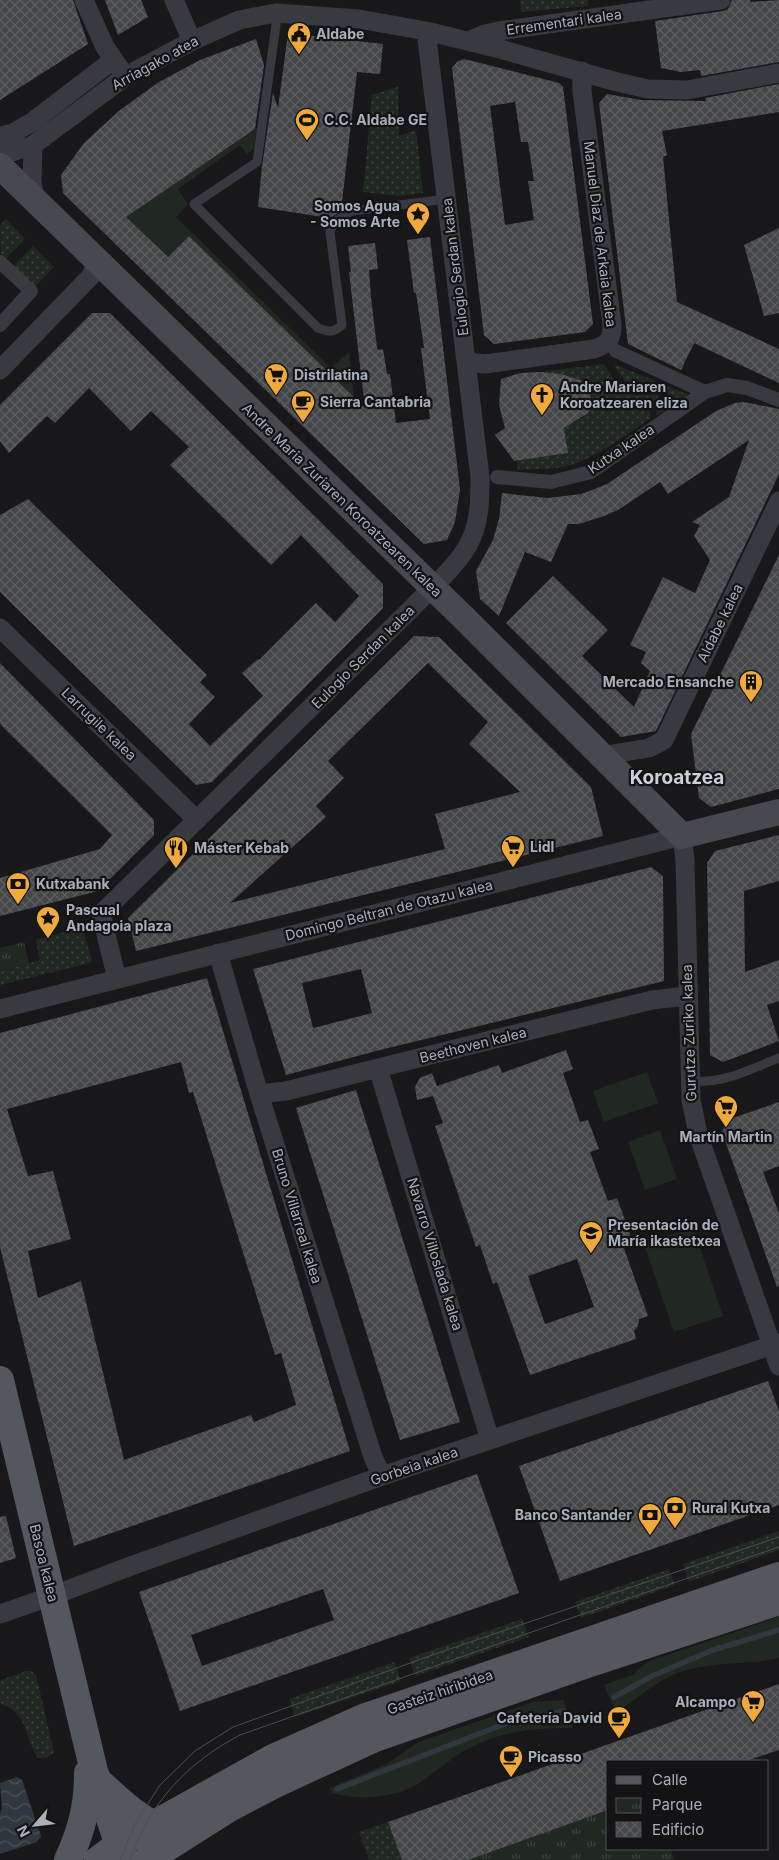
<svg xmlns="http://www.w3.org/2000/svg" width="779" height="1860" font-family="Inter,sans-serif">
<style>
.grass{fill:url(#grass-dots)}
.park{fill:url(#park-tufts)}
.garden{fill:#202821}
.water{fill:url(#water-waves)}
.lines{fill:none;stroke-linecap:round;stroke-linejoin:round}
.stream{stroke:#2e383e;stroke-width:5.5}
.building{fill:url(#building-cross-hatch);fill-rule:evenodd}
.service{stroke:#393a3f;stroke-width:9}
.pedestrian{stroke:#393a3f;stroke-width:14}
.minor{stroke:#393a3f;stroke-width:19}
.secondary{stroke:#47494f;stroke-width:26}
.primary{stroke:#55575e;stroke-width:28}
.tram{stroke:#4c4e54;stroke-width:1}
.labels{text-anchor:middle;stroke-width:4.5;stroke-linejoin:round;paint-order:stroke}
.street-label{font-size:14px;fill:#aab0ba;stroke:#131315}
.poi-label{font-size:14px;font-weight:bold;fill:#aab0ba;stroke:#131315;text-anchor:start}
.district-label{font-size:19px;font-weight:bold;fill:#cbcfd6;stroke:#131315}
</style>
<defs>
<pattern id="grass-dots" width="8" height="8" patternUnits="userSpaceOnUse" patternTransform="scale(1.25)"><rect width="8" height="8" fill="#202821"/><path d="M2 2h.1M6 6h.1" fill="none" stroke="#3e453f" stroke-width="1.8" stroke-linecap="round"/></pattern>
<pattern id="park-tufts" width="24" height="20" patternUnits="userSpaceOnUse" patternTransform="scale(1.25)"><rect width="24" height="20" fill="#202821"/><path d="M3 7l-1-3M5 7V3M7 7l1-3M15 17l-1-3M17 17v-4M19 17l1-3" fill="none" stroke="#3e453f"/></pattern>
<pattern id="water-waves" width="16" height="10" patternUnits="userSpaceOnUse" patternTransform="scale(1.25)"><rect width="16" height="10" fill="#2e383e"/><path d="M0 5q4-4 8 0t8 0" fill="none" stroke="#4a5258"/></pattern>
<pattern id="building-cross-hatch" width="8" height="8" patternUnits="userSpaceOnUse" patternTransform="scale(1.25)"><rect width="8" height="8" fill="#44464a"/><path d="M0 0l8 8M0 8l8-8" fill="none" stroke="#5c5e62"/></pattern>
</defs>
<rect width="100%" height="100%" fill="#18181a"/>
<path class="grass" d="M520,0H588V6L521,12Z
M398,87L399,136L416,130L423,193L399,196L363,192L372,95Z
M6,219L25,239L1,263L0,225Z
M33,246L54,267L31,291L9,271Z
M604,364C611,374 619,392 633,395C642,396 651,393 660,395C654,402 646,408 651,418C627,434 599,456 571,465C554,470 536,469 518,470L517,461L568,453L564,428C571,424 582,419 588,413C591,410 592,403 592,398C590,375 558,374 540,372Z
M614,364L689,395L656,416L657,408C663,402 669,399 667,390C641,381 631,398 614,364Z
M82,928L92,960L90,963L0,985V971L40,960L36,941L37,939Z
M779,1531V1550L689,1582L683,1564Z
M669,1569L675,1585L581,1618L575,1602Z
M522,1619L529,1637L415,1676L409,1658Z
M395,1662L401,1681L295,1717L289,1699Z
M27,1671H31L36,1675L54,1752C50,1757 43,1760 37,1757C26,1738 25,1708 0,1704V1680Z
M388,1822L402,1860H369L359,1832Z"/>
<path class="park" d="M24,942L29,964L0,971V948Z
M608,1810V1849H671L674,1860H468Z"/>
<path class="garden" d="M257,128L254,149L247,154L240,145L178,189L188,204L176,217L331,368L349,352L354,397L189,236L168,257L92,185L106,160L149,201Z
M647,1072L658,1103L604,1122L593,1091Z
M660,1130L677,1179L645,1190L628,1142Z
M693,1227L723,1316L674,1332L644,1244Z
M779,1617V1658C744,1666 707,1660 673,1675C652,1684 635,1701 616,1713L604,1685L632,1675L647,1662Z
M563,1700L573,1726L572,1728C535,1728 509,1730 475,1745C455,1754 439,1770 421,1782C397,1798 359,1801 332,1793L329,1788L387,1764L418,1742L533,1702Z"/>
<path class="water" d="M17,1777L22,1780L41,1836L37,1842L0,1854V1814L2,1808L0,1783Z"/>
<g class="lines">
<path class="stream" d="M614,1697L652,1676L713,1650L779,1630
M337,1789L507,1723L564,1711"/>
</g>
<path class="building" d="M0,0H73L88,44L0,100Z
M105,0H141L148,17L118,35Z
M732,0H750V2L779,0V62L701,76L700,70L681,72L661,68L655,21L723,11L728,9Z
M288,33L383,44L380,74L357,72L341,211L330,218L258,207L262,166L273,93L278,108Z
M256,39L264,65L255,129L126,217L168,257L189,236L365,408L349,272H351L348,246L375,243L378,269L369,270L371,297L377,348L379,350L383,349L387,374H390L396,423L430,419L421,348H424L416,293H414L407,240L430,237L460,490L455,522L447,540L424,544L63,193L61,175L84,143L120,110L159,82L200,60Z
M464,59L559,83L563,87L593,324L585,332L494,344L484,335L452,68L457,62ZM515,102L521,142H528L534,181H528L534,220L505,225L490,106Z
M779,84V112L662,131L667,155L663,157L677,302L779,349V383L694,343L681,370L628,344L599,103L607,94L641,100L706,101L705,98Z
M779,228V313L764,316L744,245Z
M92,313H110L383,584V608L212,782L196,785L0,592V515L28,499L207,675L200,682L215,697L189,724L210,746L263,696L242,673L258,659L259,660L316,603L335,622L359,596L301,535L271,565L170,465L189,447L151,411L131,431L89,388L55,423L47,416L9,453L0,441V405Z
M540,372L561,374L580,380L590,391L592,405L588,413L564,428L568,453L514,461L495,435L505,428L499,405L501,379L520,373Z
M744,402L779,409V474L656,731L621,737L506,623L553,576L608,630L582,656L634,707L650,671L641,663L646,652L630,645L663,577L695,593L710,560L694,536L700,525L692,522L729,497L749,440L668,494L660,482L618,510L604,516L579,524H568L551,562L525,552L499,616L480,599L476,571L493,540L499,519L502,493L548,498L581,494L592,490L607,484L716,411L735,403Z
M779,555V789L711,807L699,798L691,734Z
M414,636L439,637L591,787L603,836L136,951L128,918ZM428,663L488,722L469,744L520,792L435,814L445,849L230,903L326,817L316,806L344,778L328,761Z
M0,663L154,820V835L98,891L0,916V878L100,849L112,835L0,724Z
M779,835V881L744,891L745,972L779,960V1001L767,1005L779,1041L723,1062L710,1055L707,863L715,851Z
M651,867L663,876L664,981L380,1050L286,1075L253,969ZM361,969L372,1013L313,1028L302,983Z
M207,978L350,1451L74,1546L0,1247V1033ZM181,1062L189,1093L193,1092L275,1355L281,1353L296,1405L254,1422L251,1415L124,1460L81,1281L38,1298L28,1251L71,1239L53,1171L28,1176L7,1109Z
M566,1050L573,1069L563,1073L580,1122L588,1120L599,1149L590,1152L608,1201L617,1198L631,1237L621,1240L648,1316L639,1319L638,1326L634,1331L636,1339L530,1375L497,1282L493,1284L480,1245L476,1247L435,1126L443,1123L433,1096L417,1100L415,1087L420,1078L432,1073L437,1086L499,1065L502,1073ZM577,1259L594,1307L545,1324L528,1276Z
M356,1090L460,1422L400,1440L296,1108Z
M779,1102V1166L763,1172L779,1213V1286L777,1287L722,1132L727,1120Z
M768,1381L779,1411V1505L560,1581L519,1466Z
M477,1474L519,1593L180,1711L139,1592ZM323,1589L334,1620L202,1666L191,1635Z
M6,1516L16,1558L0,1563V1517Z
M779,1684V1750L746,1761H608V1810L468,1860H402L388,1822Z"/>
<g class="lines">
<path class="service" d="M276,13V25L257,162L194,204L318,328C328,332 334,333 342,325L330,232L334,222L352,211L447,199
M689,1080C720,1086 750,1069 779,1058"/>
<path class="pedestrian" d="M0,262L31,291L0,325
M616,351L705,392
M497,477L551,482L591,472L705,392L727,385L747,388L779,400"/>
<path class="minor" d="M84,0L105,47L121,70
M174,0L192,41
M469,41L485,34L499,31L721,0
M0,136L13,133L32,122L113,60
M33,145L32,181L35,201
M0,156L33,145L126,76L192,41L239,20L276,13L359,19L426,31L500,49L617,82L648,89L687,90L779,73
M467,362L485,364L594,349C608,344 612,340 612,325L582,91V71
M0,370L91,276L97,262
M0,628L197,820
M601,756L649,748L664,740L779,501
M218,953L259,1094L373,1457L382,1476
M117,979L101,914L413,607C432,587 460,564 471,539C480,520 480,498 480,477L426,31
M0,1009L682,836L685,860L691,1100L698,1134L779,1366
M378,1068L490,1440
M259,1094L286,1091L652,1000L687,996
M0,1614L52,1596L128,1567L382,1476L779,1343"/>
<path class="secondary" d="M0,166L464,618L682,836L779,812"/>
<path class="primary" d="M0,1380L94,1771L124,1860
M98,1781C122,1803 136,1817 166,1831
M68,1860C82,1830 88,1805 88,1773
M98,1860L118,1845L142,1831L273,1758L363,1718L779,1576
M147,1860L231,1807L275,1784L375,1738L587,1664L779,1601"/>
<path class="tram" d="M120,1860L136,1822L160,1785L195,1751L233,1727L438,1653L779,1537
M130,1860C150,1802 187,1763 240,1735L580,1615L779,1547"/>
</g>
<defs>
<g id="civic-pin" transform="scale(1.25)"><path d="M0 17L-7.5 6A9.5 9.5 0 1 1 7.5 6Z" fill="#efaa3b" stroke="#131315"/><path d="M-.6-6.5H3V-4.5H.6V-3L4-1V1h2V6H-6V1h2V-1L-.6-3ZM-1.2 2.5V6h2.4V2.5Z" fill="#111"/></g>
<g id="stadium-pin" transform="scale(1.25)"><path d="M0 17L-7.5 6A9.5 9.5 0 1 1 7.5 6Z" fill="#efaa3b" stroke="#131315"/><path d="M0-5a6.5 5 0 1 0 0 10a6.5 5 0 1 0 0-10ZM-3.5-1.8h7v3.6h-7Z" fill="#111"/></g>
<g id="sight-pin" transform="scale(1.25)"><path d="M0 17L-7.5 6A9.5 9.5 0 1 1 7.5 6Z" fill="#efaa3b" stroke="#131315"/><path d="M0-6L1.8-2.2L6-1.7L2.9 1.2L3.7 5.4L0 3.3L-3.7 5.4L-2.9 1.2L-6-1.7L-1.8-2.2Z" fill="#111"/></g>
<g id="supermarket-pin" transform="scale(1.25)"><path d="M0 17L-7.5 6A9.5 9.5 0 1 1 7.5 6Z" fill="#efaa3b" stroke="#131315"/><path d="M-6-5.5h2.5l.6 2H6L4.5 2H-2.5L-4.4-4H-6ZM-1.5 3.2a1.3 1.3 0 1 0 .1 0ZM3 3.2a1.3 1.3 0 1 0 .1 0Z" fill="#111"/></g>
<g id="church-pin" transform="scale(1.25)"><path d="M0 17L-7.5 6A9.5 9.5 0 1 1 7.5 6Z" fill="#efaa3b" stroke="#131315"/><path d="M-1.2-6h2.4v3.5h3.3v2.4h-3.3V6h-2.4V-.1h-3.3v-2.4h3.3Z" fill="#111"/></g>
<g id="cafe-pin" transform="scale(1.25)"><path d="M0 17L-7.5 6A9.5 9.5 0 1 1 7.5 6Z" fill="#efaa3b" stroke="#131315"/><path d="M-5.5-4.5H6V0H3Q3 3.5 0 3.5H-2.5Q-5.5 3.5-5.5 0ZM3-3.2v2h1.7v-2ZM-6 4.5H4V6H-6Z" fill="#111"/></g>
<g id="building-pin" transform="scale(1.25)"><path d="M0 17L-7.5 6A9.5 9.5 0 1 1 7.5 6Z" fill="#efaa3b" stroke="#131315"/><path d="M-4-6H4V6H1V3H-1V6H-4ZM-2.5-4.3h1.7v1.8h-1.7ZM.8-4.3h1.7v1.8H.8ZM-2.5-1h1.7V.8h-1.7ZM.8-1h1.7V.8H.8Z" fill="#111"/></g>
<g id="restaurant-pin" transform="scale(1.25)"><path d="M0 17L-7.5 6A9.5 9.5 0 1 1 7.5 6Z" fill="#efaa3b" stroke="#131315"/><path d="M-5-6h1v4h1v-4h1v4h1v-4h1v5L-1.5 .5V6h-2V.5L-5-1ZM5-6V6H3V1.5H1.5Q1.5-4 5-6Z" fill="#111"/></g>
<g id="bank-pin" transform="scale(1.25)"><path d="M0 17L-7.5 6A9.5 9.5 0 1 1 7.5 6Z" fill="#efaa3b" stroke="#131315"/><path d="M-6-4H6V4H-6ZM0-2.3a2.3 2.3 0 1 0 0 4.6a2.3 2.3 0 1 0 0-4.6Z" fill="#111"/></g>
<g id="school-pin" transform="scale(1.25)"><path d="M0 17L-7.5 6A9.5 9.5 0 1 1 7.5 6Z" fill="#efaa3b" stroke="#131315"/><path d="M0-5L7-2L0 1L-7-2ZM-4 1L0 2.5L4 1V4Q0 6-4 4Z" fill="#111"/></g>
</defs>
<g fill-rule="evenodd">
<use href="#civic-pin" x="299" y="34"/>
<use href="#stadium-pin" x="307" y="120"/>
<use href="#sight-pin" x="418" y="214"/>
<use href="#supermarket-pin" x="276" y="375"/>
<use href="#church-pin" x="542" y="395"/>
<use href="#cafe-pin" x="303" y="402"/>
<use href="#building-pin" x="751" y="682"/>
<use href="#supermarket-pin" x="513" y="847"/>
<use href="#restaurant-pin" x="176" y="848"/>
<use href="#bank-pin" x="18" y="884"/>
<use href="#sight-pin" x="48" y="918"/>
<use href="#supermarket-pin" x="726" y="1107"/>
<use href="#school-pin" x="591" y="1233"/>
<use href="#bank-pin" x="675" y="1508"/>
<use href="#bank-pin" x="650" y="1515"/>
<use href="#supermarket-pin" x="753" y="1702"/>
<use href="#cafe-pin" x="619" y="1718"/>
<use href="#cafe-pin" x="511" y="1757"/>
</g>
<g class="labels">
<g class="street-label">
<text transform="translate(564 22) rotate(-8)" y="5">Errementari kalea</text>
<text transform="translate(155 63) rotate(-29)" y="5">Arriagako atea</text>
<text transform="translate(600 234) rotate(83)" y="5">Manuel Diaz de Arkaia kalea</text>
<text transform="translate(455 267) rotate(-97)" y="5">Eulogio Serdan kalea</text>
<text transform="translate(621 449) rotate(-34)" y="5">Kutxa kalea</text>
<text transform="translate(342 500) rotate(44)" y="5">Andre Maria Zuriaren Koroatzearen kalea</text>
<text transform="translate(720 623) rotate(-64)" y="5">Aldabe kalea</text>
<text transform="translate(363 657) rotate(-45)" y="5">Eulogio Serdan kalea</text>
<text transform="translate(99 724) rotate(44)" y="5">Larrugile kalea</text>
<text transform="translate(389 910) rotate(-14)" y="5">Domingo Beltran de Otazu kalea</text>
<text transform="translate(689 1033) rotate(-92)" y="5">Gurutze Zuriko kalea</text>
<text transform="translate(473 1045) rotate(-14)" y="5">Beethoven kalea</text>
<text transform="translate(297 1216) rotate(73)" y="5">Bruno Villarreal kalea</text>
<text transform="translate(435 1254) rotate(73)" y="5">Navarro Villoslada kalea</text>
<text transform="translate(414 1466) rotate(-19)" y="5">Gorbeia kalea</text>
<text transform="translate(44 1563) rotate(76)" y="5">Basoa kalea</text>
<text transform="translate(440 1692) rotate(-19)" y="5">Gasteiz hiribidea</text>
</g>
<g class="poi-label">
<text x="316" y="39">Aldabe</text>
<text x="324" y="125">C.C. Aldabe GE</text>
<text x="400" y="211" text-anchor="end">Somos Agua<tspan x="400" dy="16">- Somos Arte</tspan></text>
<text x="294" y="380">Distrilatina</text>
<text x="560" y="392">Andre Mariaren<tspan x="560" dy="16">Koroatzearen eliza</tspan></text>
<text x="320" y="407">Sierra Cantabria</text>
<text x="734" y="687" text-anchor="end">Mercado Ensanche</text>
<text x="530" y="852">Lidl</text>
<text x="194" y="853">Máster Kebab</text>
<text x="36" y="889">Kutxabank</text>
<text x="66" y="915">Pascual<tspan x="66" dy="16">Andagoia plaza</tspan></text>
<text x="726" y="1142" text-anchor="middle">Martín Martin</text>
<text x="608" y="1230">Presentación de<tspan x="608" dy="16">María ikastetxea</tspan></text>
<text x="692" y="1513">Rural Kutxa</text>
<text x="632" y="1520" text-anchor="end">Banco Santander</text>
<text x="736" y="1707" text-anchor="end">Alcampo</text>
<text x="602" y="1723" text-anchor="end">Cafetería David</text>
<text x="528" y="1762">Picasso</text>
</g>
<g class="district-label">
<text x="677" y="784">Koroatzea</text>
</g>
</g>
<rect x="606" y="1760" width="162" height="90" fill="#131315" stroke="#4f5257"/>
<rect x="616" y="1776" width="25" height="8" fill="#55575e" stroke="#4f5257"/>
<text x="652" y="1785" font-size="15" fill="#aab0ba">Calle</text>
<rect x="616" y="1798" width="25" height="15" fill="url(#park-tufts)" stroke="#4f5257"/>
<text x="652" y="1810" font-size="15" fill="#aab0ba">Parque</text>
<rect x="616" y="1822" width="25" height="15" fill="url(#building-cross-hatch)" stroke="#4f5257"/>
<text x="652" y="1835" font-size="15" fill="#aab0ba">Edificio</text>
<g transform="translate(35 1825) rotate(242)" stroke="#131315" stroke-width="4" paint-order="stroke">
<path d="M0-4L9 19L0 12L-9 19Z" fill="#aab0ba"/>
<text y="-8" font-size="14" font-weight="bold" text-anchor="middle" fill="#aab0ba">N</text>
</g>
</svg>
